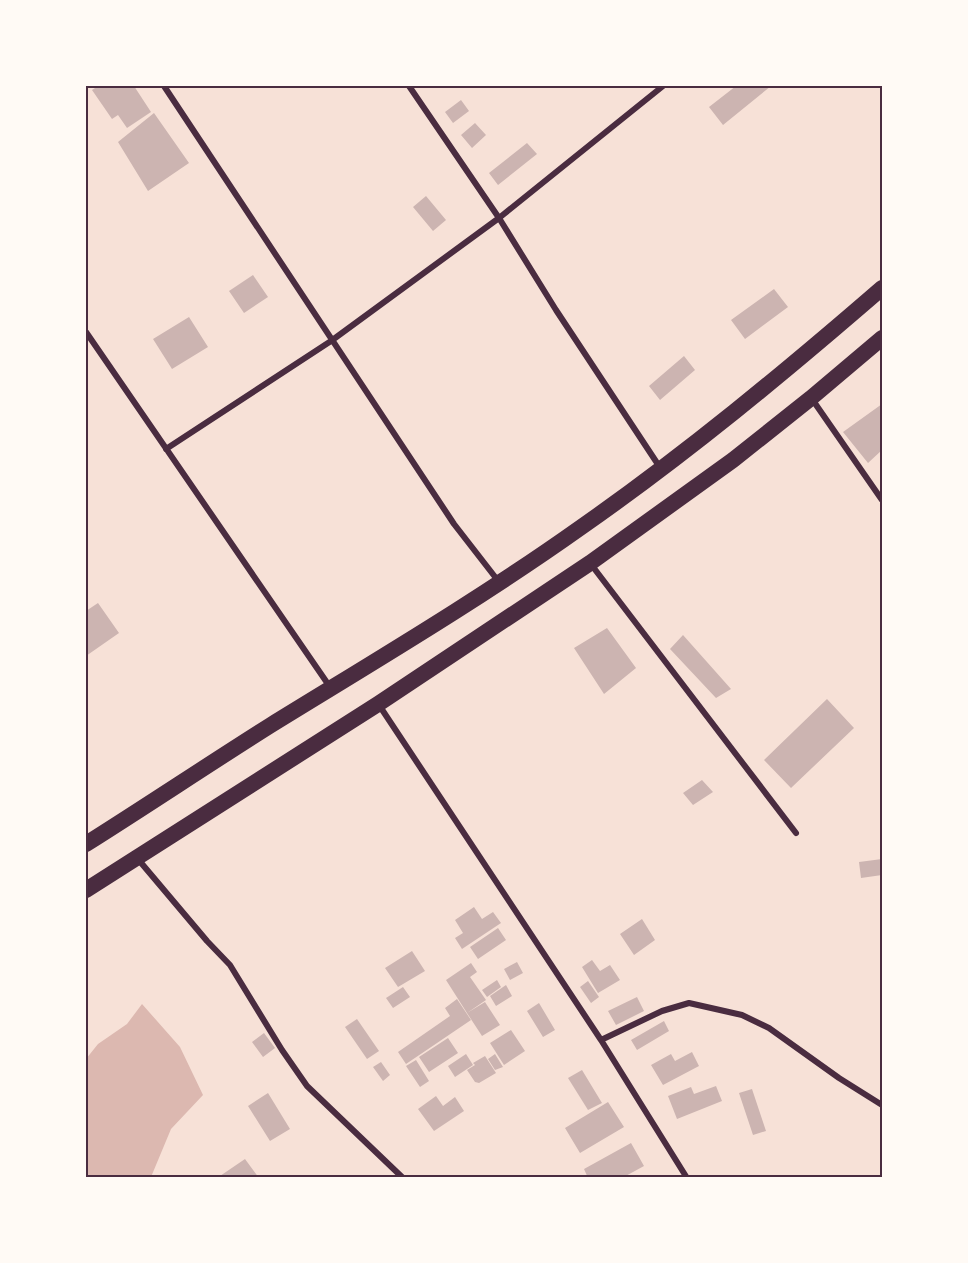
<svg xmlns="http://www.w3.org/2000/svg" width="968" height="1263" font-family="Cabin,sans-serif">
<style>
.water{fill:#dcb8b0}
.building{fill:#ccb4b1}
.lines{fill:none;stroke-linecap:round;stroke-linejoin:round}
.minor{stroke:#4a2c40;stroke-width:6}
.trunk{stroke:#4a2c40;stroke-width:16}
.neatline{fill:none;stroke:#4a2c40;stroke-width:2}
</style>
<rect width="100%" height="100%" fill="#f7e1d7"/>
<path class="water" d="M142,1004L180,1047L203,1095L171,1129L151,1177H86V1059L98,1044L127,1024Z"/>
<path class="building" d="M98,86H134L151,112L127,128L118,115L112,119L92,90Z
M736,86H771L723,125L709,107Z
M461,100L469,111L453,123L445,112Z
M154,113L189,163L148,191L118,142Z
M475,123L486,135L472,148L461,135Z
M527,143L537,154L498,185L489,173Z
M426,196L446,220L433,231L413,207Z
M253,275L268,297L244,313L229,291Z
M774,289L788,307L745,339L731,320Z
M189,317L208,347L172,369L153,339Z
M684,356L695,370L660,400L649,386Z
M882,404V450L868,463L843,432Z
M98,603L119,633L86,656V611Z
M607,628L636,668L604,694L574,648Z
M683,635L731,689L716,698L670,649Z
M827,699L854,728L791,788L764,760Z
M702,780L713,792L693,805L683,793Z
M882,859V875L861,878L859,862Z
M474,907L482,919L493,912L501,923L462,949L455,938L463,933L455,920Z
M642,919L655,940L634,955L620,934Z
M498,928L506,940L478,959L470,947Z
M412,951L425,971L398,987L385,968Z
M592,960L600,971L610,965L620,980L598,993L582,967Z
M517,962L523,973L510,980L504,969Z
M471,963L477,972L470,977L486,1000L467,1013L446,980Z
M497,980L501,987L487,997L482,990Z
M588,981L599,997L591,1003L580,987Z
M506,985L512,996L496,1006L490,996Z
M403,987L410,997L393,1008L386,998Z
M637,997L644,1011L616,1025L608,1011Z
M457,999L471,1020L406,1064L398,1052L450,1016L445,1008Z
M485,1002L500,1025L482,1036L467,1013Z
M539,1003L555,1030L543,1037L527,1011Z
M357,1019L379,1051L367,1059L345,1027Z
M664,1021L669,1031L637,1050L631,1040Z
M511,1030L525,1051L504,1065L490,1043Z
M264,1033L275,1048L263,1057L252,1042Z
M448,1038L458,1053L429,1072L419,1057Z
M692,1052L699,1066L663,1085L651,1065L671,1054L675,1061Z
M466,1054L473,1065L455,1077L448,1066Z
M495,1054L503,1067L495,1070L488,1059Z
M485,1056L496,1073L479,1083L475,1082L467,1070L475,1065L473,1063Z
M416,1060L429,1081L420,1087L406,1066Z
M381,1062L390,1075L383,1081L373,1067Z
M582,1070L602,1103L588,1110L568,1078Z
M716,1086L722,1101L677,1119L668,1096L691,1087L694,1094Z
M752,1089L766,1131L753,1135L739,1093Z
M268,1093L290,1129L270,1141L248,1106Z
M436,1096L443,1106L455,1097L464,1111L434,1131L418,1109Z
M608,1102L624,1127L580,1153L565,1128Z
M631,1143L644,1166L622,1178H588L584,1169Z
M245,1159L259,1178H249L248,1175L244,1178H221L220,1176Z"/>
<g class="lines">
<path class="minor" d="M164,86L454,524L499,582
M409,86L499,218L556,310L661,469
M86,332L330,687
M812,399L882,500
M166,449L331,341L499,218L663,86
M590,563L796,833
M379,705L601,1040L687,1178
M137,858L207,941L230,965L282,1050L307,1086L403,1178
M601,1040L662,1011L689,1003L742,1015L769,1028L839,1078L882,1105"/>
<path class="trunk" d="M86,844C148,805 209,764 271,725C375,661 480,599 580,528C686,454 785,372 882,288
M86,890L378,704L590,563L733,460L811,398L882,338"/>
</g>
<rect width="968" height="1263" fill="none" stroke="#fffaf5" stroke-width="174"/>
<rect x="87" y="87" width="794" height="1089" class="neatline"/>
</svg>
